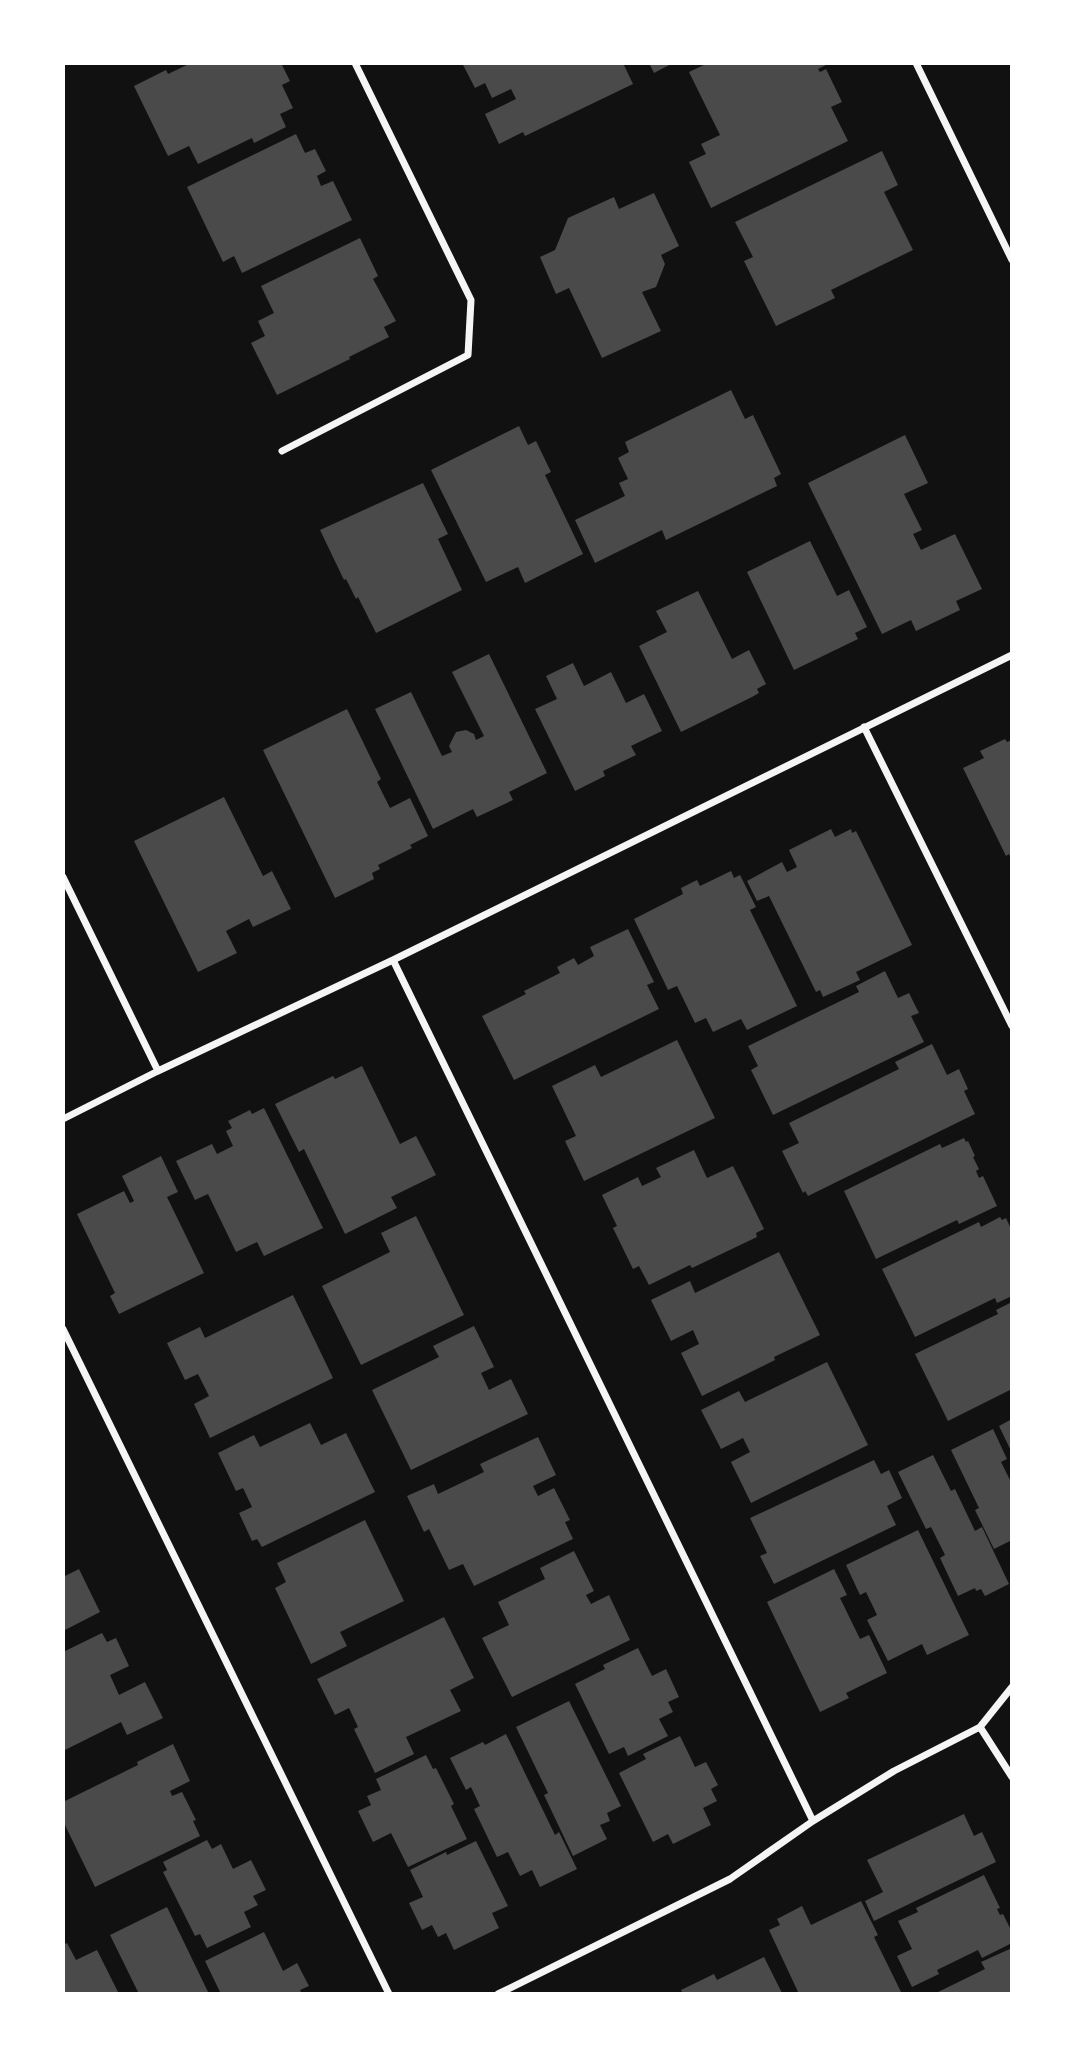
<svg xmlns="http://www.w3.org/2000/svg" width="1075" height="2057" font-family="'Public Sans',sans-serif">
<style>
.building{fill:#4a4a4a}
.lines{fill:none;stroke-linecap:round;stroke-linejoin:round}
.minor{stroke:#f5f5f5;stroke-width:7}
</style>
<rect width="100%" height="100%" fill="#111"/>
<path class="building" d="M191,63H281L290,81L282,85L293,108L280,114L286,127L254,143L252,138L198,164L189,146L168,156L134,86L166,70L168,74Z
M462,63H623L633,84L525,136L523,132L499,144L485,114L516,99L511,89L492,98L485,83L475,88Z
M649,63H673L654,73Z
M708,63H830L818,69L820,72L826,69L842,102L831,107L848,141L711,208L689,162L706,154L701,144L720,135L689,72Z
M296,134L305,153L315,149L326,171L317,176L321,186L333,181L352,220L242,273L234,256L223,262L187,187Z
M882,151L898,185L884,192L913,250L831,290L835,298L776,326L744,261L753,257L735,222Z
M654,193L679,246L661,255L665,264L656,287L642,292L661,331L602,358L569,288L556,294L540,257L555,250L568,218L614,197L619,209Z
M360,238L378,276L373,279L396,321L384,327L389,337L349,357L350,359L277,395L251,343L265,336L258,321L274,313L261,286Z
M731,390L745,419L753,415L781,474L774,478L777,486L666,540L662,530L595,563L575,520L625,496L619,483L628,479L618,458L629,452L625,442Z
M519,426L528,445L536,441L551,472L545,475L583,554L525,583L518,567L486,582L431,470Z
M905,435L928,483L904,494L922,530L913,534L921,550L955,534L982,589L956,601L960,610L916,631L911,620L882,634L808,483Z
M423,483L448,534L438,539L462,590L376,633L358,597L356,599L346,579L344,580L320,530Z
M810,541L837,596L849,590L867,627L855,633L858,639L794,670L747,572Z
M698,591L732,659L749,650L766,684L757,689L759,693L752,697L681,732L639,646L667,632L656,611Z
M489,654L547,773L509,792L513,800L477,817L473,809L433,829L375,709L411,692L442,756L452,752L449,746L456,732L466,730L474,734L476,740L484,736L452,672Z
M573,663L584,686L611,672L626,703L644,694L662,731L631,746L636,755L603,771L605,776L575,791L535,709L557,699L546,676Z
M347,709L381,779L377,782L390,808L410,798L428,836L410,845L412,848L378,865L380,869L372,873L374,879L335,898L263,750Z
M1005,739L1007,742L1012,740V860L1009,854L1006,856L963,768L984,758L980,751Z
M224,797L263,876L272,871L291,909L253,927L249,919L226,931L237,953L198,972L134,841Z
M831,829L835,837L851,829L852,833L856,831L912,945L856,972L860,980L823,997L820,990L816,992L769,896L757,901L747,881L782,862L787,872L797,867L789,850Z
M731,871L734,878L740,875L756,907L750,910L797,1006L747,1030L741,1019L713,1032L706,1018L695,1023L677,986L668,990L634,919L683,894L681,888L697,880L700,886Z
M628,929L654,982L647,985L659,1009L514,1080L482,1016L526,994L524,991L560,973L557,967L574,958L578,965L594,956L590,947Z
M885,971L898,998L909,993L919,1013L911,1016L924,1042L773,1115L751,1070L758,1066L748,1046L859,992L856,986Z
M677,1040L715,1118L584,1181L565,1141L576,1136L552,1086L595,1065L601,1077Z
M932,1044L947,1075L959,1069L968,1089L964,1091L975,1114L808,1196L805,1191L803,1193L782,1151L799,1143L789,1123L899,1069L895,1062Z
M362,1066L400,1144L416,1136L436,1175L391,1197L397,1208L345,1234L304,1149L299,1152L275,1104L333,1076L335,1079Z
M264,1108L323,1228L264,1256L257,1242L236,1252L208,1194L195,1200L176,1161L212,1144L217,1154L233,1146L226,1131L232,1128L228,1121L250,1110L252,1114Z
M964,1138L966,1142L968,1141L975,1156L973,1157L979,1169L976,1171L979,1178L983,1176L997,1206L959,1224L957,1220L876,1259L844,1191L940,1144L942,1148Z
M694,1150L707,1178L733,1166L764,1229L756,1233L757,1237L692,1268L690,1265L649,1285L639,1266L633,1269L613,1228L617,1226L602,1195L638,1177L642,1186L661,1177L656,1168Z
M161,1156L178,1192L167,1197L204,1273L119,1314L110,1296L115,1293L77,1214L124,1191L130,1203L134,1201L122,1176Z
M416,1216L464,1315L361,1365L322,1286L390,1252L381,1233Z
M1000,1217L1002,1220L1006,1218L1012,1231V1296L997,1303L995,1298L915,1337L882,1269L979,1222L981,1227Z
M779,1252L820,1335L774,1357L775,1360L702,1396L681,1353L699,1344L693,1330L671,1341L651,1300L690,1281L695,1293Z
M293,1295L333,1378L210,1438L194,1404L209,1396L198,1374L185,1380L167,1343L200,1327L205,1338Z
M1012,1302V1389L948,1421L915,1354L998,1314L996,1310Z
M474,1326L494,1367L481,1373L489,1390L511,1379L528,1414L411,1470L372,1390L439,1357L433,1346Z
M827,1362L868,1445L751,1503L731,1462L750,1452L743,1438L721,1449L701,1410L739,1391L745,1402Z
M1012,1419V1453L999,1426Z
M310,1423L321,1445L346,1433L375,1492L262,1547L257,1539L252,1541L239,1513L252,1507L243,1488L236,1491L218,1453L254,1435L260,1447Z
M993,1429L1007,1459L1001,1462L1012,1484V1540L994,1549L975,1510L979,1508L951,1450Z
M538,1437L556,1475L533,1486L538,1496L554,1488L570,1520L565,1522L573,1539L474,1586L463,1564L449,1570L429,1529L424,1532L407,1496L434,1484L438,1494L484,1472L480,1464Z
M933,1455L951,1491L955,1489L975,1531L982,1527L1009,1584L985,1596L981,1589L976,1591L975,1588L958,1596L940,1558L945,1555L931,1527L926,1529L898,1472Z
M874,1460L881,1474L889,1470L902,1498L887,1506L896,1525L774,1584L760,1556L767,1553L750,1518Z
M365,1520L404,1601L340,1632L347,1646L311,1664L275,1588L286,1582L277,1563Z
M918,1530L969,1635L927,1655L922,1644L888,1661L867,1620L877,1615L866,1592L860,1595L846,1565Z
M574,1551L594,1591L586,1595L591,1604L609,1595L630,1640L512,1697L482,1638L509,1625L498,1602L545,1579L540,1568Z
M79,1569L100,1612L65,1630L63,1577Z
M834,1569L847,1595L840,1598L860,1639L869,1635L887,1673L846,1693L849,1698L820,1712L767,1602Z
M444,1617L474,1678L450,1690L461,1711L406,1737L414,1754L375,1773L354,1729L358,1727L349,1708L335,1715L317,1679Z
M102,1633L107,1642L116,1638L129,1666L110,1675L119,1695L145,1682L163,1718L127,1735L121,1722L63,1751V1652Z
M638,1648L652,1676L666,1669L679,1697L668,1702L673,1712L659,1719L668,1736L628,1756L624,1747L609,1754L575,1684L605,1669L603,1665Z
M569,1701L621,1806L607,1813L610,1821L600,1825L607,1839L573,1856L544,1795L548,1793L516,1727Z
M506,1734L555,1835L559,1832L577,1869L540,1887L532,1870L520,1876L508,1852L497,1857L474,1809L480,1806L471,1787L466,1790L450,1758L483,1742L485,1745Z
M680,1736L695,1767L706,1762L718,1785L711,1789L717,1801L703,1808L711,1825L673,1844L668,1834L653,1842L619,1773L646,1759L643,1754Z
M173,1744L190,1781L170,1791L172,1796L182,1792L196,1820L193,1821L200,1836L95,1887L63,1821V1802L138,1765L137,1762Z
M426,1755L433,1769L436,1768L454,1804L451,1806L467,1839L408,1867L391,1833L373,1842L358,1811L371,1805L367,1796L381,1790L376,1779Z
M964,1814L974,1836L982,1832L996,1862L874,1921L865,1901L883,1892L867,1860Z
M207,1840L212,1849L221,1844L233,1869L251,1860L266,1890L253,1896L258,1905L244,1912L251,1927L207,1948L200,1934L195,1936L163,1872L167,1870L163,1862Z
M476,1841L508,1906L492,1913L499,1928L454,1950L446,1933L438,1937L432,1925L422,1930L409,1903L423,1897L410,1870L446,1852L447,1855Z
M984,1875L1000,1908L997,1909L1000,1915L1003,1914L1012,1932V1943L982,1958L978,1950L937,1970L939,1974L912,1987L897,1956L912,1949L898,1921L918,1912L916,1908Z
M861,1901L878,1935L874,1937L902,1994H799L769,1930L780,1925L777,1919L802,1906L811,1925Z
M167,1907L209,1994H139L110,1935Z
M264,1932L283,1971L297,1963L309,1986L300,1990L302,1994H221L205,1961Z
M67,1943L76,1960L97,1950L119,1994H63V1945Z
M1012,1948V1994H934L985,1969L981,1962Z
M764,1957L782,1993L779,1994H683L681,1990L714,1974L717,1980Z"/>
<g class="lines">
<path class="minor" d="M916,63L1012,260
M282,451L468,355L471,300L355,63
M864,727L1012,1026
M63,877L158,1071
M393,960L813,1821
M63,1119L158,1071L393,960L1012,655
M63,1329L389,1994
M980,1727L1012,1777
M498,1994L730,1879L813,1821L894,1771L980,1727L1012,1687"/>
</g>
<rect width="1075" height="2057" fill="none" stroke="#ffffff" stroke-width="130"/>
</svg>
